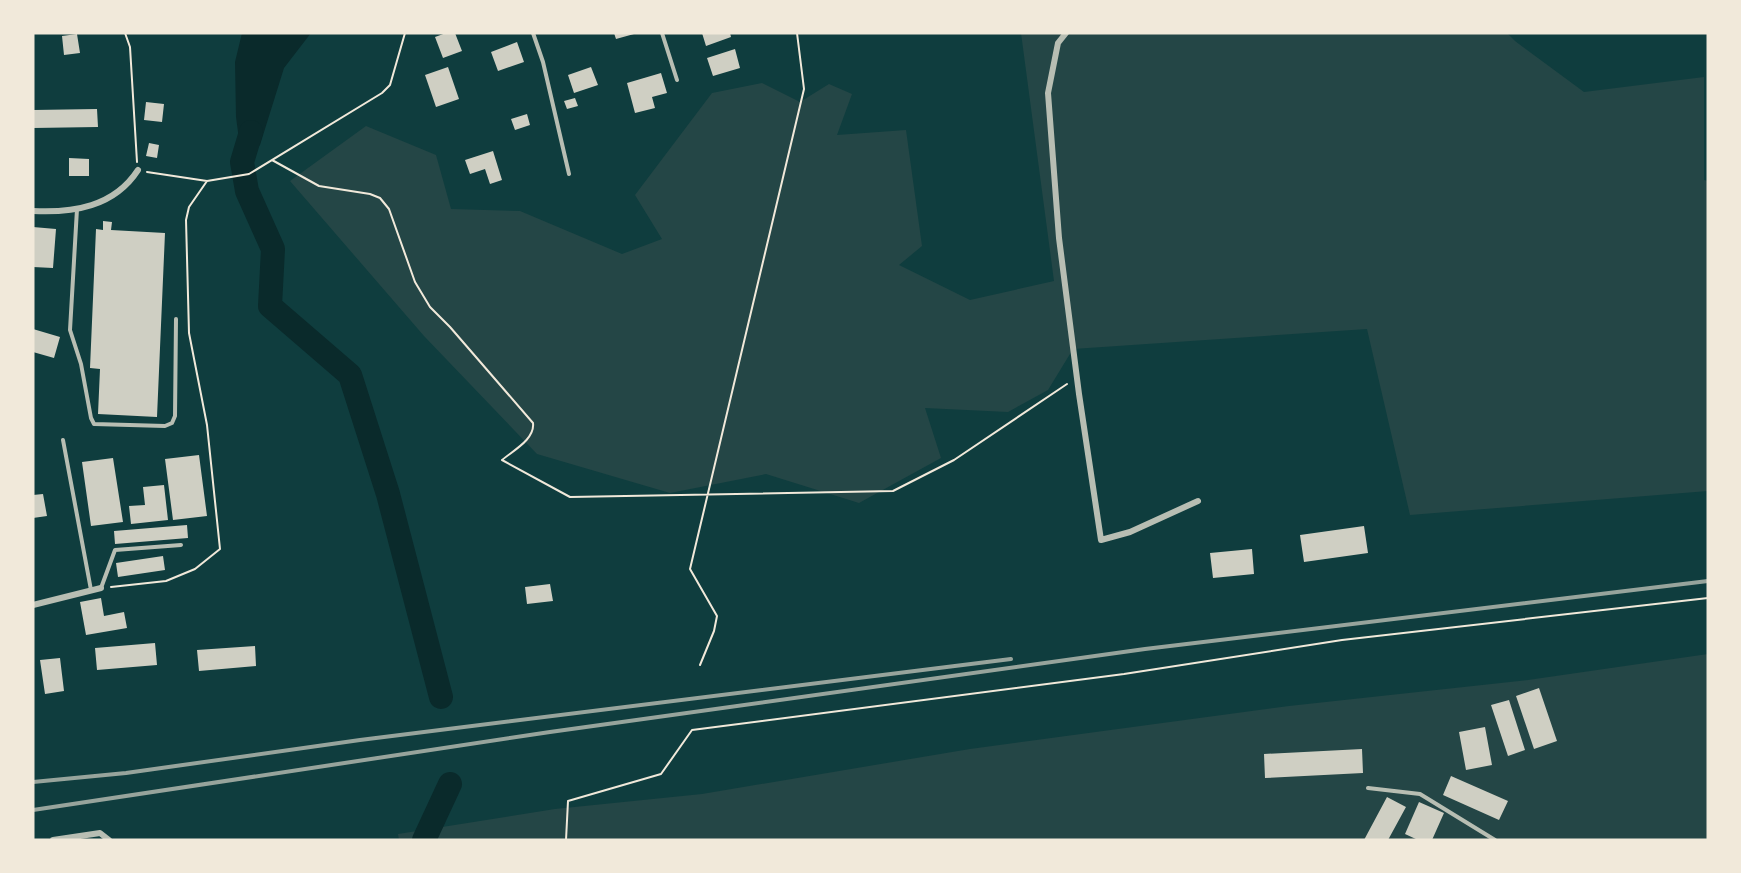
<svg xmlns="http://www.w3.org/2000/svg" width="1741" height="873" font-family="Montserrat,sans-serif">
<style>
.green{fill:#244646}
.water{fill:#0a2a2b}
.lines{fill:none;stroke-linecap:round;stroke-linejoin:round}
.river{stroke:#0a2a2b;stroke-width:24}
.building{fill:#cfcfc3}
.path{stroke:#f1e9da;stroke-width:2}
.service{stroke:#b8beb3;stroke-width:4}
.minor{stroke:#b8beb3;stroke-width:6}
.rail{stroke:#97a49c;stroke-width:4}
</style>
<rect width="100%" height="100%" fill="#0f3d3e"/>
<path class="green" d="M1021,33H1507L1515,41L1584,92L1704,77V180L1708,181V491L1410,515L1367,329L1073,349L1048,390L1008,412L925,408L941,458L859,503L766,474L670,493L537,454L424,336L290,181L366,126L436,155L451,209L520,211L622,254L662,239L635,195L712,93L762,83L800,102L829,84L852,94L837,135L906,130L922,246L899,265L970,300L1054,281Z
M1708,654V840H399L398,834L555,809L702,794L970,749L1289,706L1528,680Z"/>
<path class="water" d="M242,33H311L284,68L260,145L242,162L236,117L235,62Z"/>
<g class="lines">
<path class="river" d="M251,132L242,162L247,191L273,249L270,306L350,375L388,494L441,697
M424,840L450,784"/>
</g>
<path class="building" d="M446,33H455L462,51L443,58L435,37Z
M614,33H633L634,34L616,39Z
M702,33H730L731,37L706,46Z
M77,34L80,53L64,55L62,36Z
M517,42L524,62L498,71L491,52Z
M735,49L740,68L713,76L707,58Z
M448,67L459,99L436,107L425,75Z
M591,67L598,85L574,93L568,75Z
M661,73L667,93L652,97L655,108L635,113L627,83Z
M575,98L578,106L567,109L564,101Z
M146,102L164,104L162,122L144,120Z
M97,109L98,127L33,128V110Z
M527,114L530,125L515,130L511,119Z
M149,143L159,145L157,158L146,156Z
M493,151L502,180L490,184L485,169L470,174L465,160Z
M69,158L89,159V176H69Z
M103,221L112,222L111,230L165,233L157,417L98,414L100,369L90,368L96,229L103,230Z
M33,227L56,229L53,268L33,267Z
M33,329L60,337L54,358L33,352Z
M199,455L207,516L173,520L165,459Z
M113,458L123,522L91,526L82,462Z
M164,485L168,520L131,524L129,506L145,505L143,487Z
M43,494L47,516L33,518V495Z
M187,525L188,538L115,544L114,531Z
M1364,526L1368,553L1304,562L1300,535Z
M1252,549L1254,574L1213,578L1210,553Z
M163,556L165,570L118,577L116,563Z
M550,584L553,601L527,604L525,587Z
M101,598L104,616L124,612L127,628L86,635L80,602Z
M155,643L157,665L97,670L95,648Z
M255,646L256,666L199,671L197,650Z
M60,658L64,691L45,694L40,660Z
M1539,688L1557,741L1534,749L1516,696Z
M1509,700L1525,750L1508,756L1491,705Z
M1485,727L1492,765L1466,770L1459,732Z
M1362,749L1363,773L1265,778L1264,754Z
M1451,776L1508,801L1499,820L1443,795Z
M1387,797L1406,807L1388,840H1364Z
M1419,802L1444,813L1432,840H1418L1405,834Z"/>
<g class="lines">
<path class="path" d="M125,33L130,47L137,162
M272,160L319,186L370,194L380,198L389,209L415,282L430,307L450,327L533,423C535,439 514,450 502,460L570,497L893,491L954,460L1067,384
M147,172L207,181L249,174L382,93L390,85L405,33
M111,587L166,581L195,569L220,549L207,425L189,333L186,220L189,207L207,181
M700,665L714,631L717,616L690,569L804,89L797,33
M566,840L568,801L661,774L692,730L1124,674L1342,640L1708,598"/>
<path class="service" d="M533,33L543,62L569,174
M662,33L677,80
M77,209L70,330L81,364L91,418L94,424L165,426L172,423L175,416L176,319
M63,440L91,590
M101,588L115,550L181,545
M1368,788L1420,794L1495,840"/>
<path class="minor" d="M1066,33L1058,43L1048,93L1059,238L1079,394L1101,540L1130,532L1198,501
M33,211C73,213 114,207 138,170
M33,605L101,588
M53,840L100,833L109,840"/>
<path class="rail" d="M33,782L126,773L360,740L1011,659
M33,810L550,732L1145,649L1708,581"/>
</g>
<rect width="1741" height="873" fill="none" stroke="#f1e9da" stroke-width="69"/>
</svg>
